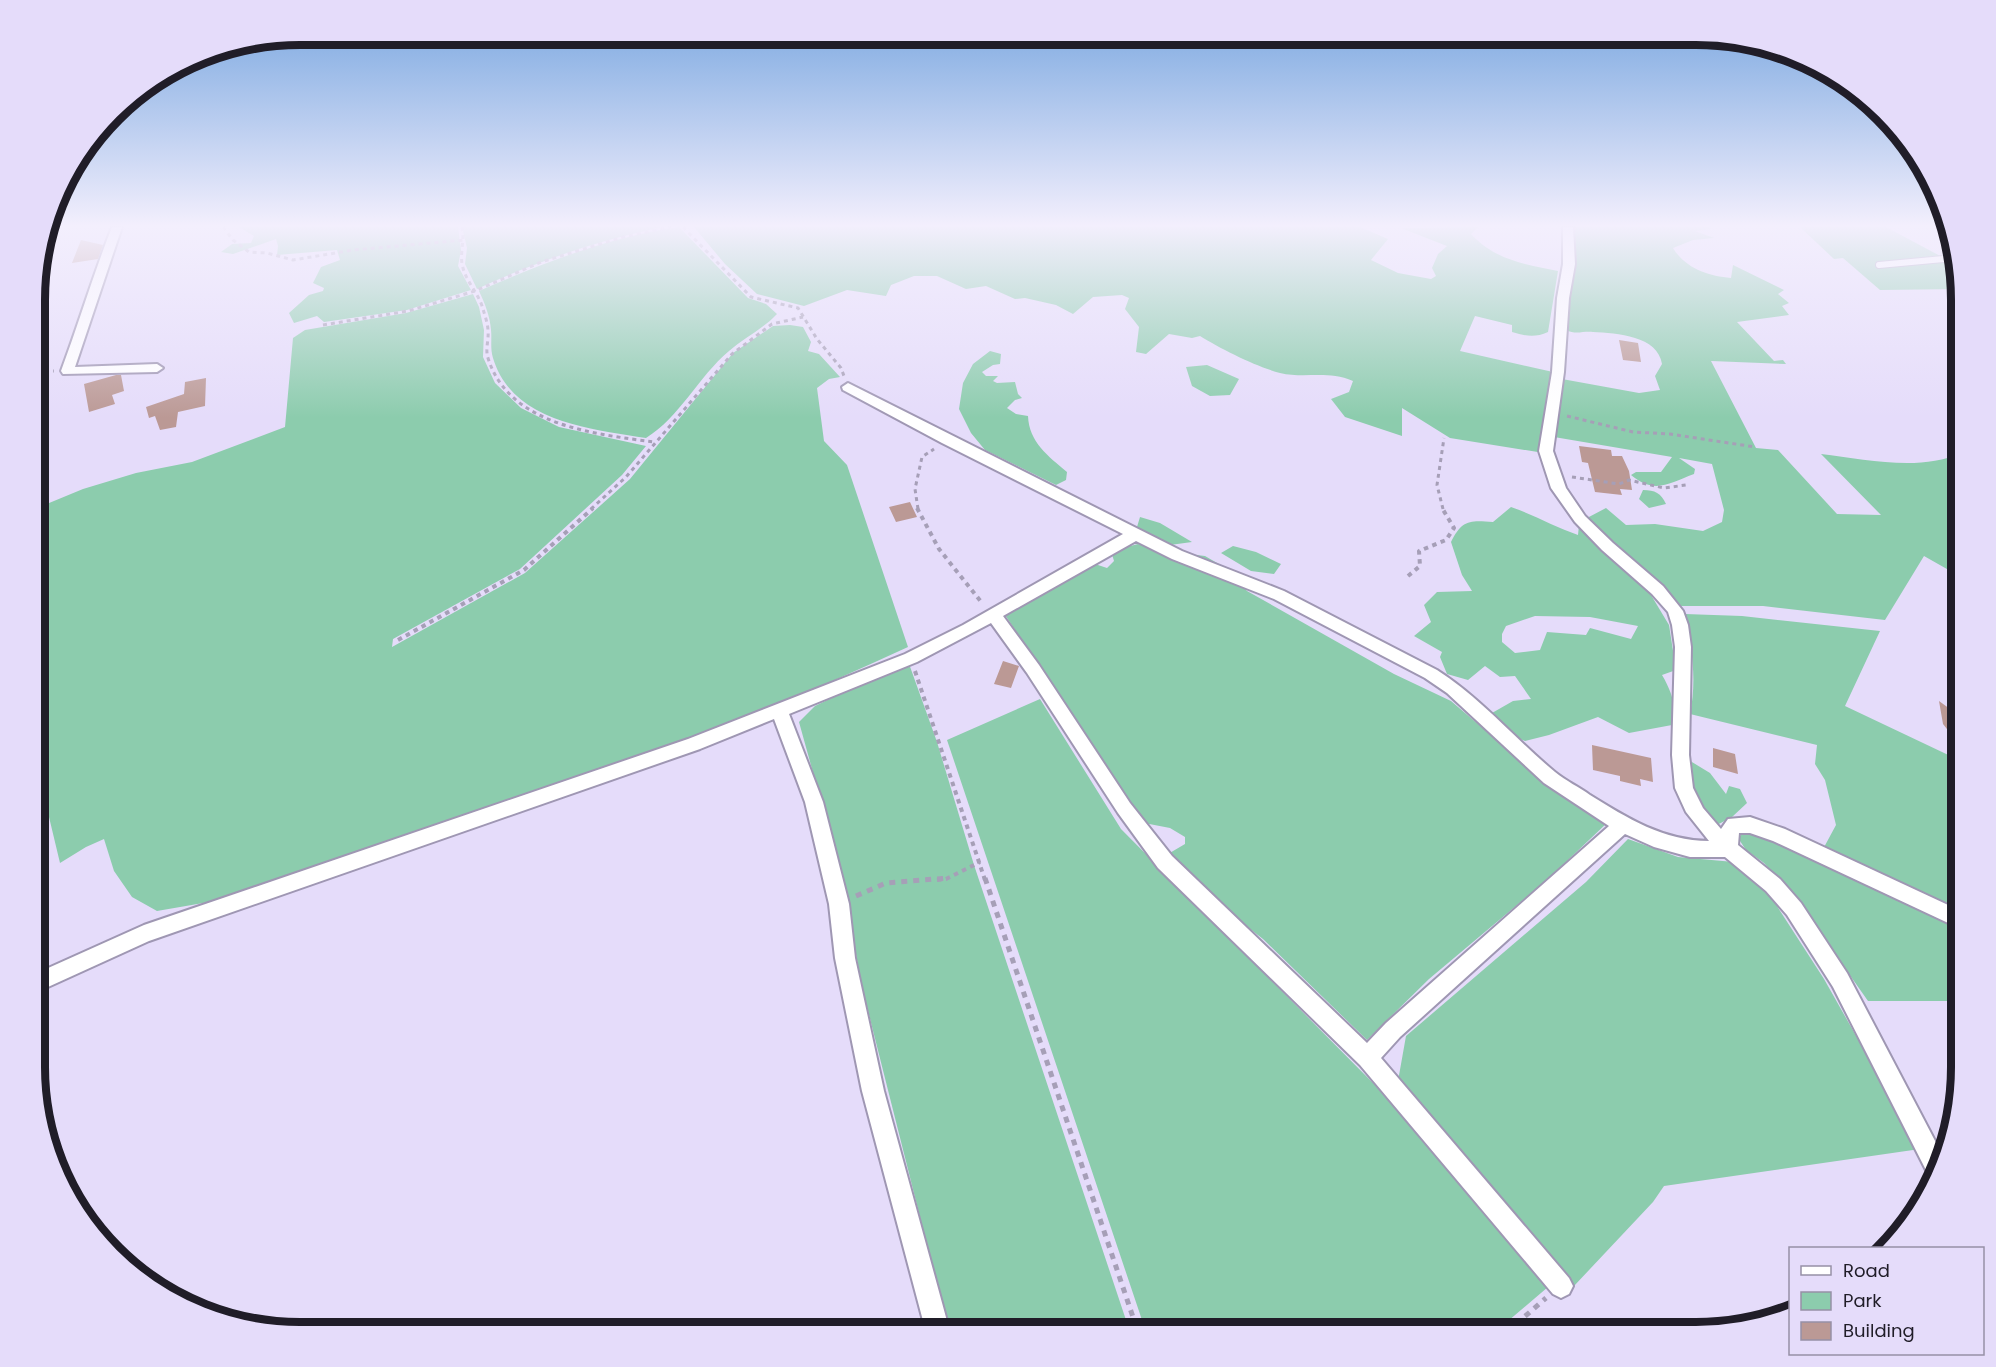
<svg xmlns="http://www.w3.org/2000/svg" width="1996" height="1367" font-family="Poppins,sans-serif">
<style>
.green{fill:#8cccad;fill-rule:evenodd}
.building{fill:#bb9995}
.lines{fill:none;stroke-linecap:round;stroke-linejoin:round}
.lane-casing{stroke:#9f97b3;stroke-width:8}
.street-casing{stroke:#9f97b3;stroke-width:4}
.path-far2{stroke:#a69fb7;stroke-width:3;stroke-dasharray:4 4;stroke-linecap:butt}
.path-far1{stroke:#a69fb7;stroke-width:4;stroke-dasharray:4.5 4.5;stroke-linecap:butt}
.path{stroke:#a69fb7;stroke-width:5;stroke-dasharray:6 6;stroke-linecap:butt}
.lane{stroke:#fff;stroke-width:6}
.street{fill:#fff;fill-rule:evenodd}
.rim{fill:none;stroke:#201d28;stroke-width:8}
</style>
<rect width="100%" height="100%" fill="#e5dcfa"/>
<path class="green" d="M239,227H458L461,250L458,266L471,290L407,310L324,322L317,316L294,323L289,313L309,295L323,291L324,288L313,283L321,267L340,260L337,250L277,255L278,246L276,239L233,254L221,252L232,244L251,243L254,236Z
M462,227H662C596,241 538,261 477,289L465,264L467,248Z
M679,227L748,298L766,304L777,314C763,329 744,338 729,351C698,377 680,417 646,438C591,429 512,422 493,358C490,349 492,339 491,330C490,316 485,304 479,291C543,263 609,237 679,227Z
M694,227H1360L1388,239L1371,260L1398,273L1431,279L1436,276L1432,268L1438,254L1447,246L1401,228L1478,227L1471,234C1495,260 1524,264 1558,271L1548,332C1535,338 1525,336 1512,332V325L1475,316L1460,351L1553,372L1544,453L1450,438L1402,408V436L1345,417L1331,399L1349,392L1353,381C1327,370 1305,379 1280,373C1257,367 1221,349 1200,336L1192,338L1169,334L1146,354L1136,352L1139,327L1125,309L1129,298L1122,295L1093,297L1073,314L1056,305L1025,298L1015,299L986,286L966,289L937,276H914L891,285L886,296L847,290L804,306L757,294L725,264Z
M1568,227H1709L1711,229L1695,231L1714,238L1693,240L1673,248C1685,268 1708,276 1731,278L1733,265L1784,290L1778,294L1789,303L1782,306L1789,315L1737,322L1774,361L1783,360L1786,364L1711,361L1756,448L1778,450L1837,514L1881,515L1821,454C1865,459 1919,472 1961,453V577L1924,556L1885,620L1763,606H1677L1603,551L1648,590L1669,625L1676,670L1662,675C1672,692 1677,707 1672,725L1629,733L1598,717L1549,735L1525,741L1504,732L1492,713L1513,701L1531,699L1515,676L1500,677L1485,666L1468,680L1447,674L1440,657L1442,652L1414,636L1431,622L1424,605L1437,592L1472,591L1462,575L1451,542C1462,520 1469,520 1493,522L1511,507C1534,515 1555,527 1578,535L1579,525L1587,518L1606,508L1626,525L1655,524L1703,531L1722,522L1724,510L1712,464L1679,458L1695,469L1694,474C1669,483 1655,495 1631,475L1636,472H1661L1672,457L1554,437L1562,379L1639,393L1660,390L1655,376L1662,364C1658,336 1617,333 1593,332C1582,331 1576,335 1566,330L1570,240ZM1535,616L1590,617L1638,626L1631,639L1590,628L1586,635L1547,632L1540,650L1515,653L1502,642V634L1506,626Z
M1800,227H1886L1944,258L1954,257L1961,289L1880,290L1843,258L1834,259Z
M473,294L479,307L484,330L483,357L495,383L521,408L559,427L646,446L622,475L520,569L393,639L392,647L525,573L630,479L733,353L773,326L790,325L803,327L811,342L808,351L819,354L840,377L829,379L817,388L824,441L847,465L908,647C690,749 459,820 232,898L157,911L132,897L114,871L104,839L86,847L60,863L49,817L37,813V508L83,489L136,473L192,462L285,427L293,338L305,330L406,313Z
M990,351L1001,354L1000,364L993,365L982,372L986,376H998L993,381L997,383L1015,382L1018,394L1022,398L1015,400L1007,408L1016,414L1028,416C1029,442 1048,456 1067,472L1066,480L1056,485L985,450L971,433L959,409L963,383L973,364Z
M1207,365L1239,379L1230,395L1210,396L1192,386L1186,367Z
M1643,490C1655,490 1661,493 1666,504L1649,508L1639,499Z
M1140,517L1160,523L1192,542L1170,545L1137,527Z
M1138,544L1156,550L1205,556L1224,567L1247,591L1394,674L1451,701L1519,759L1545,785L1608,822L1548,879L1429,979L1367,1040L1263,939L1232,915L1168,854L1185,844V837L1170,828L1139,822L1059,695L1003,612L1092,563L1107,568L1114,561L1111,551Z
M1233,546L1256,552L1281,564L1274,574L1251,571L1221,553Z
M1685,614L1742,616L1880,631L1845,706L1961,761V915L1822,851L1836,825L1825,780L1815,764L1817,745L1690,714C1697,681 1692,647 1685,614Z
M908,661L937,742L974,865L1130,1332H949L862,987L842,877L799,722L815,706Z
M1040,699L1121,829L1374,1084L1548,1287L1495,1332H1146L947,740Z
M1687,759L1710,773L1726,794L1729,786L1740,789L1747,803L1732,817L1715,826C1699,808 1684,784 1687,759Z
M1751,833L1767,837L1961,925V1001H1868L1797,900L1764,863L1746,850L1738,838L1742,834Z
M1628,839L1678,857L1734,862L1764,886L1824,979L1920,1149L1664,1186L1653,1202L1574,1286L1398,1081L1406,1036L1586,882Z"/>
<path class="building" d="M81,240L103,245L98,259L72,263Z
M1619,340L1638,343L1641,362L1623,360Z
M116,375H121L124,391L112,395L115,404L89,412L84,384Z
M206,378L205,406L178,412L176,427L160,430L155,416L149,418L146,407L184,394L185,382Z
M1579,446L1611,450L1612,456H1622L1629,471L1632,490L1620,489L1622,495L1595,492L1588,463L1582,462Z
M910,502L917,517L896,522L889,507Z
M1003,661L1019,666L1011,688L994,684Z
M1939,701L1961,717V747L1943,724Z
M1592,745L1651,758L1653,782L1640,779L1641,786L1620,781V776L1593,770Z
M1713,748L1735,754L1738,774L1713,767Z"/>
<g class="lines">
<g class="lane-casing">
<path id="lane" d="M1879,265L1954,258"/>
</g>
<g class="street-casing">
<path id="street" d="M112,227H122L75,367L157,364L163,368L157,372L63,374L61,371C79,323 93,275 112,227Z
M1563,227H1573L1575,264L1569,298L1564,372L1553,451L1566,488L1585,516L1613,543L1663,586L1683,611L1688,625L1691,647L1689,755L1693,788L1703,808L1721,829L1728,819L1750,817L1785,829L1961,911V929L1773,841L1750,833H1739L1738,845L1780,879L1801,903L1847,973L1944,1158L1933,1179L1930,1178L1833,987L1787,915L1766,891L1725,857H1690L1654,847L1625,834L1400,1037L1381,1058L1569,1278L1573,1286L1569,1294L1561,1298L1553,1294L1360,1065L1158,868L1118,813L1027,673L991,623L917,662L789,714L823,802L849,904L855,958L884,1091L950,1332H926L862,1091L835,958L829,904L805,802L774,719L700,749L149,941L37,992V973L144,925L688,739L905,654L963,625L1123,534L942,443L843,390L842,387L848,383L1182,551L1284,591L1437,670C1481,698 1515,739 1555,772C1566,781 1579,787 1590,795C1627,818 1664,841 1709,841L1686,812L1675,788L1672,755L1675,647L1672,625L1668,612L1652,594L1602,550L1575,522L1551,488L1539,451L1552,372L1557,298L1563,264ZM1136,541L1172,559L1274,599L1425,678L1447,693L1544,783L1609,826L1386,1023L1367,1043L1172,856L1130,803L1039,665L1003,616Z"/>
</g>
<path class="path-far2" d="M223,227L233,240L249,252L267,253L293,260L353,250L464,240
M462,227C465,241 459,255 463,268C467,283 479,294 483,309C485,316 488,324 488,331C489,340 485,349 488,358C509,426 595,434 654,442
M683,227L751,297L798,308L817,339L841,368L844,376
M323,325L408,311L475,291L541,262L623,237L671,227
M37,371H54
M1567,416L1633,432L1670,434L1755,447
M1572,477L1619,484L1629,480L1664,488L1686,485
M591,509L626,477L732,354L772,324L803,317
M918,509L915,489L922,457L934,449
M1443,509L1437,485L1444,438"/>
<path class="path-far1" d="M917,508L939,549L982,603
M1408,576L1420,566L1419,551L1446,540L1454,528L1442,508
M398,640L524,570L593,508
M915,671L985,880
M937,880L946,879L980,862"/>
<path class="path" d="M985,878L1138,1332
M856,896L886,883L948,878
M1507,1332L1546,1298"/>
<use href="#lane" class="lane"/>
<use href="#street" class="street"/>
</g>
<linearGradient id="sky" x2="0" y2="1"><stop stop-color="#76a5df"/><stop offset="0.54" stop-color="#f3effd"/><stop offset="1" stop-color="#f3effd" stop-opacity="0"/></linearGradient>
<rect width="1996" height="418" fill="url(#sky)"/>
<path d="M0 0H1996V1367H0ZM300 45H1696A255 255 0 0 1 1951 300V1067A255 255 0 0 1 1696 1322H300A255 255 0 0 1 45 1067V300A255 255 0 0 1 300 45Z" fill="#e5dcfa" fill-rule="evenodd"/>
<path class="rim" d="M300 45H1696A255 255 0 0 1 1951 300V1067A255 255 0 0 1 1696 1322H300A255 255 0 0 1 45 1067V300A255 255 0 0 1 300 45Z"/>
<rect x="1789" y="1247" width="195" height="108" fill="#e5dcfa" stroke="#9690a6" stroke-width="1.5"/>
<rect x="1801" y="1266" width="30" height="9" fill="#ffffff" stroke="#9690a6" stroke-width="1.5"/>
<text x="1843" y="1277" font-size="18" fill="#201d28">Road</text>
<rect x="1801" y="1292" width="30" height="18" fill="#8cccad" stroke="#9690a6" stroke-width="1.5"/>
<text x="1843" y="1307" font-size="18" fill="#201d28">Park</text>
<rect x="1801" y="1322" width="30" height="18" fill="#bb9995" stroke="#9690a6" stroke-width="1.5"/>
<text x="1843" y="1337" font-size="18" fill="#201d28">Building</text>
</svg>
